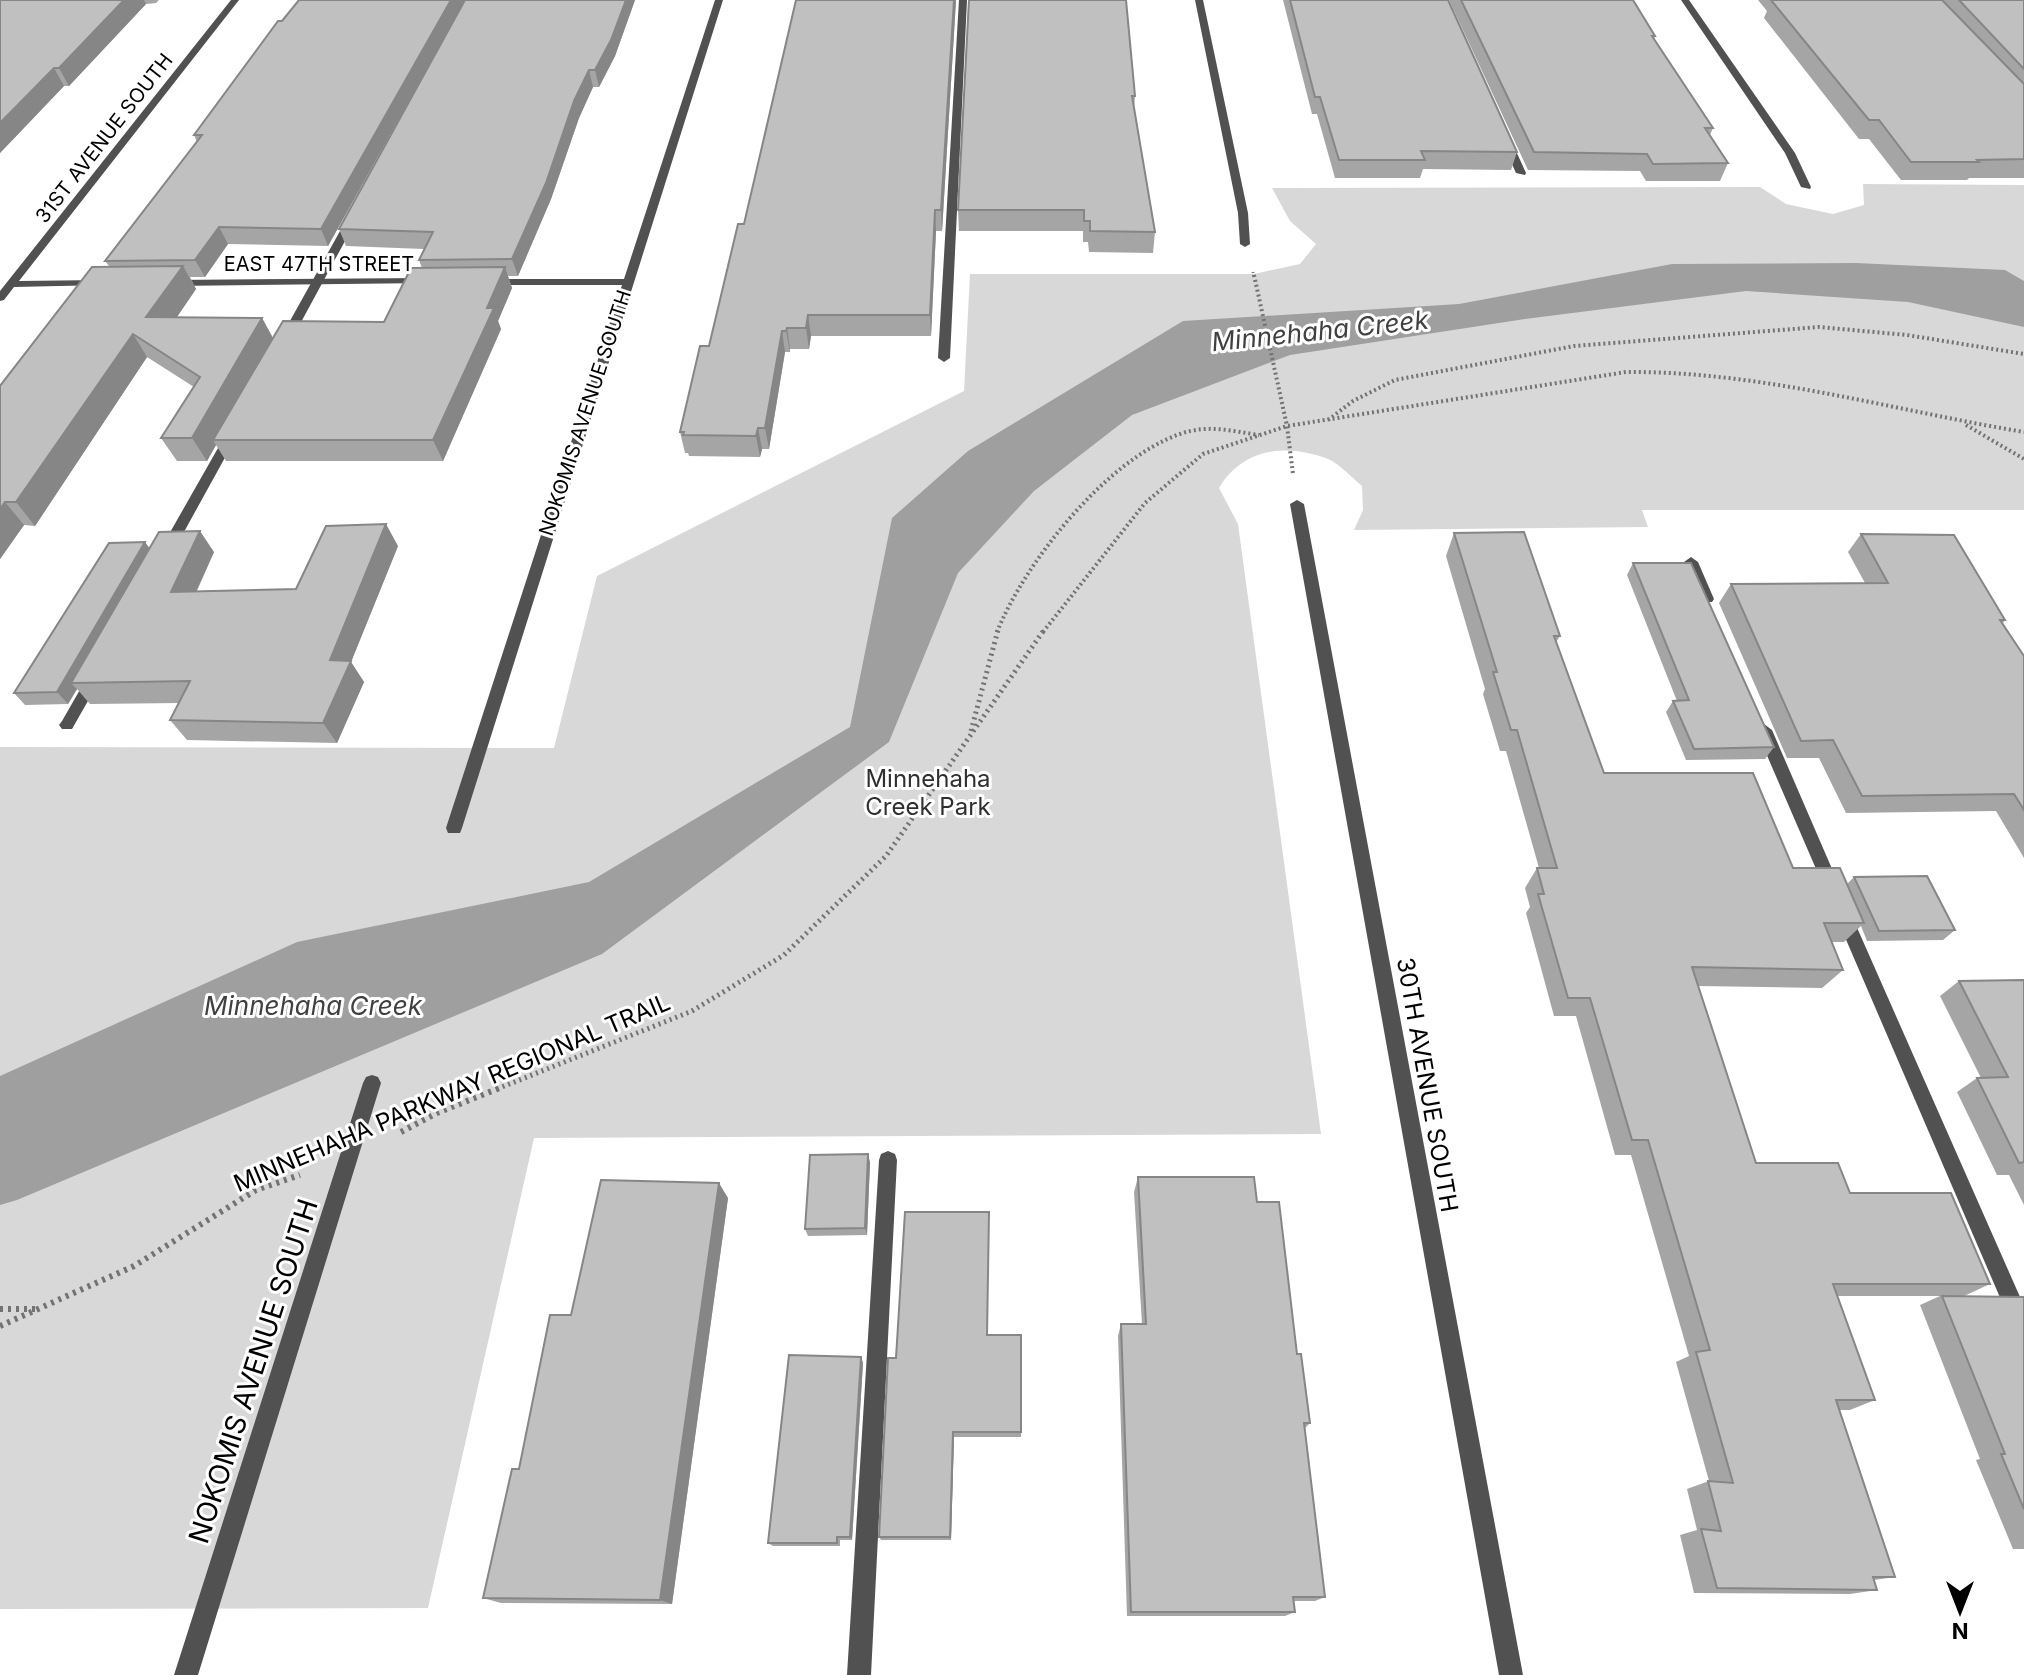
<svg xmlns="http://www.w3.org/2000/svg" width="2024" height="1675" font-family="Inter,sans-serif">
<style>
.green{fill:#d8d8d8}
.water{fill:#9f9f9f}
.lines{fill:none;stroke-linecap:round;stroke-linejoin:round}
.path-far3{stroke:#737373;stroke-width:3;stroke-dasharray:1 2;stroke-linecap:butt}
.path-far2{stroke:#737373;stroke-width:4;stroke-dasharray:2 3;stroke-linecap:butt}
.path-far1{stroke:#737373;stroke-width:5;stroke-dasharray:2 4;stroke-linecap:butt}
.path{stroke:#737373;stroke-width:6;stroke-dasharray:3 5;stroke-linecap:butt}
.service{fill:#515151;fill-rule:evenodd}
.minor{fill:#515151;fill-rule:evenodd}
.wall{fill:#a5a5a5;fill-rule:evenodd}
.shaded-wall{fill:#868686}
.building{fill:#c0c0c0;stroke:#868686;stroke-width:2}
.labels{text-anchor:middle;stroke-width:6;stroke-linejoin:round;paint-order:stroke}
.far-street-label{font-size:20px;fill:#000;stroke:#fff}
.park-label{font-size:24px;fill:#2f2f2f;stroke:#fff}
.street-label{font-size:24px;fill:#000;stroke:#fff}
.water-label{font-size:26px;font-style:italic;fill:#404040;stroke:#fff}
.near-street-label{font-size:28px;fill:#000;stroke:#fff}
</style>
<rect width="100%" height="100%" fill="#fff"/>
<path class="green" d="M1863,184L2024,185V510H1642L1648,527L1354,530L1363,510L1362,486C1352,478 1340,464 1328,459C1286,443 1243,448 1219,488L1238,524L1321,1134L534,1138L428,1608L0,1609V747L554,748L597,576L964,391L970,274H1254L1300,264L1316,244L1290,221L1272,188L1760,187L1786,204L1833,214L1864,205Z"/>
<path class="water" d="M1856,263L2005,270L2024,281V327L1908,302L1746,291L1525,319L1290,355L1132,415L1034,491L958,573L889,742L602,954L17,1200L0,1205V1076L297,942L589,882L850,727L892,518L968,451L1183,321L1459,304L1672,264Z"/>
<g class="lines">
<path class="path-far3" d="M1253,272L1254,277"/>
<path class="path-far2" d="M1254,275L1287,426L1293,474
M1328,420L1353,401L1395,380L1574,346L1819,327L1907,335L2024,354
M1966,425L2024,459
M997,632C1025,562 1107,459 1180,434C1207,424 1232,431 1259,435
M1043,632L1145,503L1203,454L1287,426L1626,372C1762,371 1891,410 2024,432"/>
<path class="path-far1" d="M971,731L998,630
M497,1089L692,1011L784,955L886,856L1044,630"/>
<path class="path" d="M401,1132L437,1113L502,1087
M0,1309H35
M0,1326L134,1266L256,1190L300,1175"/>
<path class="service" d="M959,0H967L950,358L944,362L938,358Z
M1506,137L1511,140L1526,173L1525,175L1516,173L1501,140Z
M349,215L358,217L293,337L283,339L281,337Z
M232,430L238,434L174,550L172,553H162L160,550L226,434Z
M1691,557L1698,562L1714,599L1712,602H1702L1700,599L1684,562Z
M94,673L101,678L72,729H62L59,725L62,721L89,674Z
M1764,724L1772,730L1839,885L1837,890L1831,892L1825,890L1823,885L1756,730Z
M1843,907L1849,909L1851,914L2024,1306V1340L2017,1337L1835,914L1837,909Z
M888,1151L895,1154L897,1160L871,1675H847L879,1160L881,1154Z"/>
<path class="minor" d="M231,0H239L19,281L101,280L107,283L105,285L14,287L4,300L0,301V291Z
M715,0H723L462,828L460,833H448L446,828L622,285H489L483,282L489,279H624Z
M1195,0H1203L1248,213L1250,244L1245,247L1240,244L1238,213Z
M1681,0H1689L1795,153L1811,187L1810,189L1801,187L1785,153Z
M425,278L429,279V283L173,286L167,283L173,280Z
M1297,500L1304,504L1523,1675H1499L1290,504Z
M372,1075L378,1077L381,1083L198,1675H174L363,1083L366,1077Z"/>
</g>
<path class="wall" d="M0,0H159L156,3L146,4L69,86H64L0,153Z
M299,0H635L615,56L599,87H593L579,118L551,199L518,276H508L512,288L498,321L501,329L443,461H226L216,445L207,461H177L161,438L194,387L147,357L35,526L24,525L0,559V386L92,267L109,266L105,261L197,142L194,135L278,21H282ZM423,75L339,229L346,246L424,249L419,260L422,268H411L384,322L283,321L273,338L262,318L177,317L196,289L190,277H205L228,244L328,246Z
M956,0L942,231H936L931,336H811L809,349H790V352H785L769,449H762L760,457L689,456L688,453H685L680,432L709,346L744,224Z
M969,0L1135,96L1134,109L1155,232L1153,253L1089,252L1088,242H1083V231H959L958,210Z
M1283,0H1448L1517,152L1511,170L1423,169L1420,178H1335L1317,114H1312Z
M1449,0H1633L1655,36L1654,39L1713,128L1710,135L1728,163L1720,181H1646L1640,171L1528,170Z
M1758,0H2024V178H1969L1967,180H1901L1869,139H1859L1764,18L1767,11Z
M1454,533L1560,636L1556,642L1604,773L1793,868L1847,884L1854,877L1955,930L1943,940L1867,941L1861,926L1844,942H1831L1843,970L1822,988L1698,986L1756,1163L1850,1193L1990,1284L1964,1296L2024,1297V1549H2013L1976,1460L1980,1459L1920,1305L1940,1296H1838L1875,1400L1850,1410H1839L1895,1577L1874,1580L1877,1590L1850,1594L1694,1593L1680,1535L1697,1530L1687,1489L1709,1481L1676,1362L1689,1356L1631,1155H1615L1576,1016H1554L1526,913L1530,907L1525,888L1537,868H1539L1506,751H1500L1483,694L1485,689L1446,556Z
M1861,534L2005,620L2003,623L2024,656V858L1996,811L1846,813L1819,758H1787L1719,603L1731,584L1865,583L1848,552Z
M398,546L351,662L364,682L337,743L187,740L170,720L179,703L90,704L77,689L68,704L25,705L14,693L149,549L214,552L197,591L296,589Z
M1633,563L1774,747L1765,759L1686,760L1666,712L1673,701H1677L1627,575Z
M2024,980V1205L2009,1175H1997L1957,1092L1977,1078H1981L1940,996L1959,981Z
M870,1162L867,1235L808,1236L805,1229Z
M1138,1177L1257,1202L1297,1354L1310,1423L1305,1428L1325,1597L1315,1601H1293L1295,1612L1285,1616H1127L1118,1336L1121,1324H1142L1134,1192Z
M728,1198L672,1604L501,1603L483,1598L519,1469L571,1315Z
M988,1335H1021V1437H954L951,1540H881L879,1537L896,1358Z
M861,1357L863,1363L852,1540H840V1546H773L768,1543Z"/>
<path class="shaded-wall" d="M124,0H144L146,4L69,86L59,68Z
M451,0H465L328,246L321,229Z
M626,0H635L615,56L599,87L595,70Z
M954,0H956L942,231L941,210Z
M54,68L64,86L0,153V123Z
M589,70L593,87L579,118L551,199L518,276L512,259L574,101Z
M935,210L936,231L931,336L930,315Z
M219,227L228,244L205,277L195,260Z
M183,266L196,289L161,340L146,317Z
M505,267L512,288L498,321L501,329L443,461L433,440L487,308Z
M808,315L811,336L809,349L806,328Z
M262,318L275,342L213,440L216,445L207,461L192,438Z
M787,328L790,349V352L786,331Z
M782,331L785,352L769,449L765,428Z
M133,334L147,357L35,526L16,502Z
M758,428L762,449L760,457L756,436Z
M5,502L24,525L0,559V509Z
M386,524L398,546L351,662L364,682L337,743L323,723L330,660Z
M200,531L214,552L186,613L171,592Z
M145,542L154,554L71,683L77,689L68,704L57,692Z
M868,1154L870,1162L867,1235L865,1228Z
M719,1183L728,1198L672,1604L660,1600Z
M861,1357L863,1363L852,1540L850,1537Z
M953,1432L954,1437L951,1540L950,1537Z"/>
<path class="building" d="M0,0H124L59,68H54L0,123Z
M299,0H451L321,229L219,227L195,260L105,261L202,135H194L278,21H282Z
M465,0H626L611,40L595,70H589L574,101L546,183L512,259L419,260L433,232L339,229Z
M796,0H954L941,210H935L930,315H808L806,328H787L786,331H782L765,428H758L756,436L683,435L684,432H680L700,346H709L738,224H744Z
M969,0H1126L1135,96H1132L1155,232L1090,231V221H1084V210H958Z
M1290,0H1448L1517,152L1421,151L1425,160H1339L1320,97H1315Z
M1461,0H1633L1655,36H1652L1713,128H1705L1728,163L1653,164L1647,154L1534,152Z
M1771,0H1942L2024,84V159L1977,160L1979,162H1911L1879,120H1869Z
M1959,0H2024V69Z
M183,266L146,317L262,318L192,438H161L200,377L133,334L16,502H5L0,509V386L92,267Z
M505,267L487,308H494L433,440H213L283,321L384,322L411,268Z
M386,524L330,660L351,661L323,723L170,720L190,681L71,683L159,532L200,531L171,592L296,589L326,526Z
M1524,532L1560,636H1554L1604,773H1753L1793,868H1840L1864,923H1824L1843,970L1692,967L1756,1163H1838L1850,1193H1951L1990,1284H1833L1875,1400H1836L1895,1577H1873L1877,1590L1717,1588L1701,1529L1721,1531L1708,1481L1733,1483L1696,1352L1710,1350L1648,1140H1632L1590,998H1568L1538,894H1544L1537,868H1557L1517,730H1511L1493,672H1497L1454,533Z
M1861,534L1954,535L2005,620H2000L2024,656V810L2014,794L1862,796L1833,740L1801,741L1731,584L1888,583Z
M145,542L57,692L14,693L109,543Z
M1633,563H1691L1774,747L1694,749L1673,701L1689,700Z
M1927,876L1955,930L1879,931L1854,877Z
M2024,980V1162L2019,1163L1977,1078L2008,1077L1959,981Z
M868,1154L865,1228L805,1229L810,1155Z
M1138,1177H1254L1257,1202H1279L1297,1354H1301L1310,1423H1304L1325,1597H1293L1295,1612H1131L1121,1324H1146Z
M601,1180L719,1183L660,1600L483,1598L512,1469H519L550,1315H571Z
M905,1212H989L987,1335H1021V1432H953L950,1537H879L888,1358H896Z
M1942,1296L2024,1297V1509L2001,1454H2005Z
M789,1355L861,1357L850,1537H837V1543H768Z"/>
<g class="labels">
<g class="far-street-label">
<text transform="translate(104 138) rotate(-52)" y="7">31ST AVENUE SOUTH</text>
<text x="319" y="271">EAST 47TH STREET</text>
<text transform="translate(585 413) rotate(-72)" y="7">NOKOMIS AVENUE SOUTH</text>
</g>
<g class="park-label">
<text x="928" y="787">Minnehaha<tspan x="928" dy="28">Creek Park</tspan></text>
</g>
<g class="street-label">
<text transform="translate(1427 1085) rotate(80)" y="8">30TH AVENUE SOUTH</text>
<text transform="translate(452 1093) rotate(-23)" y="8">MINNEHAHA PARKWAY REGIONAL TRAIL</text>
</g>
<g class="water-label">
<text transform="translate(1320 331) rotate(-6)" y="9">Minnehaha Creek</text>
<text x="313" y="1015">Minnehaha Creek</text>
</g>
<g class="near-street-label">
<text transform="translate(253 1371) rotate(-72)" y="10">NOKOMIS AVENUE SOUTH</text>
</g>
</g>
<g transform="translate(1960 1611) rotate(180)" stroke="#ffffff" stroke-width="6" paint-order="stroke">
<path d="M0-6L14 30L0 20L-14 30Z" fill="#000000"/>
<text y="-12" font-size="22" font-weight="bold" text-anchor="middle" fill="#000000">N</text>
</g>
</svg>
